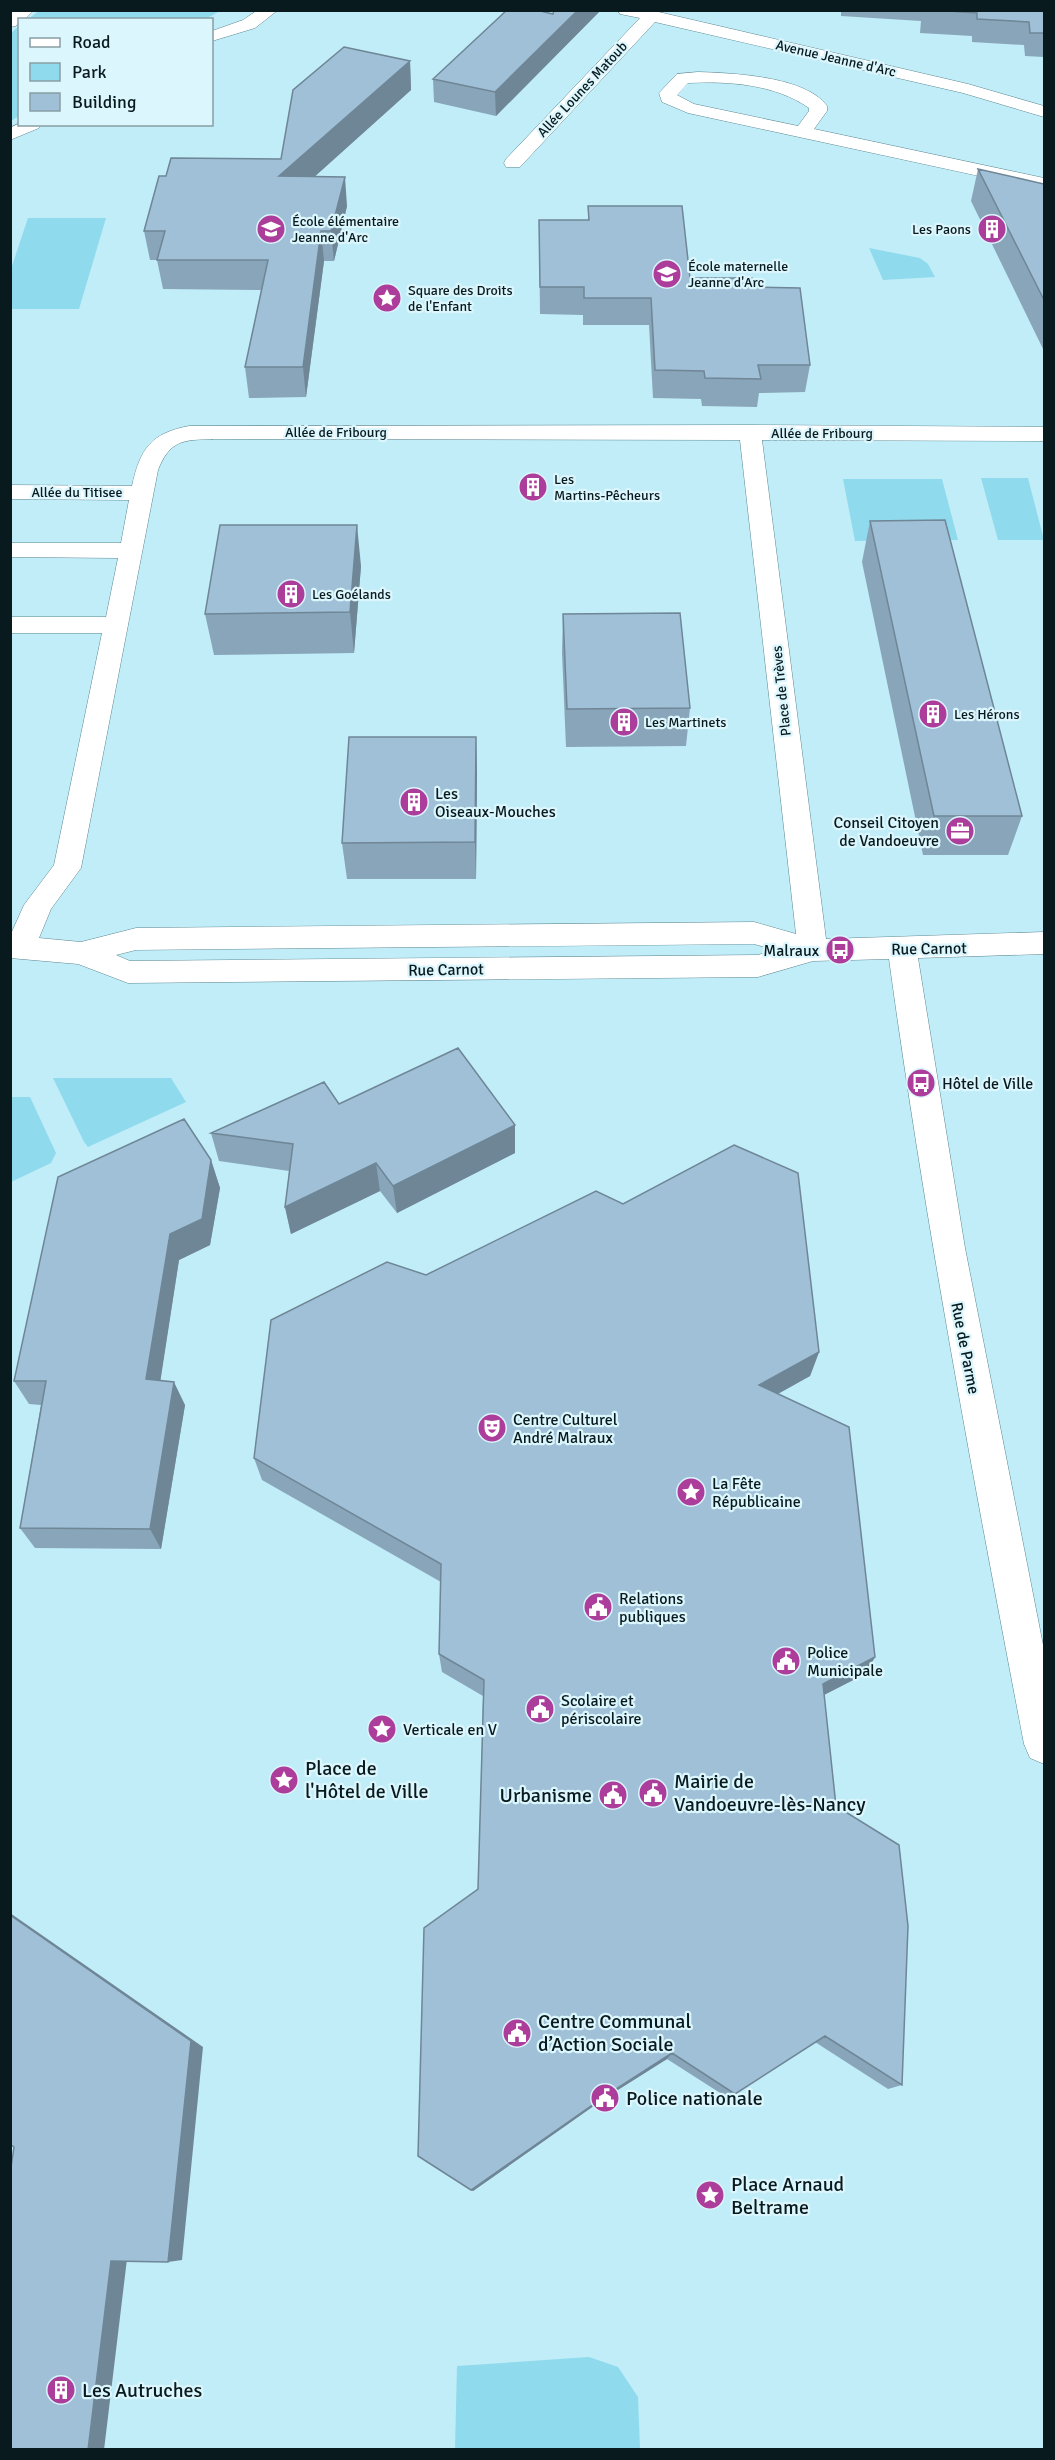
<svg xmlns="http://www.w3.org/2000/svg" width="1055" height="2460" font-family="Signika,sans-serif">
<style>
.green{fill:#90daed}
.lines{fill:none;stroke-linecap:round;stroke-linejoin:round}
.minor-casing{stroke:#5d8791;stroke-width:1}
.major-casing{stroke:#5d8791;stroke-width:1}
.minor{fill:#fff;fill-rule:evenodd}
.major{fill:#fff;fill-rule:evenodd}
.wall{fill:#89a5b9}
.shaded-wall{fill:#6f8696}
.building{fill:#9fc0d7;stroke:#6f8696;stroke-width:1.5}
.labels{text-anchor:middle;stroke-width:4.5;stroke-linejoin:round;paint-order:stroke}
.far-street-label{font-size:14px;fill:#091a1e;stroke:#dcf6fd}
.far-poi-label{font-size:14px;fill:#091a1e;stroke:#dcf6fd;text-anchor:start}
.poi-label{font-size:16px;fill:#091a1e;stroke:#dcf6fd;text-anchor:start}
.street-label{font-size:16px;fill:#091a1e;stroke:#dcf6fd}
.near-poi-label{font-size:20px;fill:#091a1e;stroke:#dcf6fd;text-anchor:start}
</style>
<rect width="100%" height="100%" fill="#c0edf8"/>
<path class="green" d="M40,10H212L218,12L204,20L28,19Z
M19,26V116L11,121V33Z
M28,218H106L79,309H11V269Z
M869,248L920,258L928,264L935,277L883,280Z
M981,478H1028L1044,540H998Z
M843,479H942L958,540L855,541Z
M53,1078H171L186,1102L88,1147L84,1142Z
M11,1097H30L56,1153L51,1163L11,1182Z
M589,2357L618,2367L638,2397L640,2449H455L457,2366Z"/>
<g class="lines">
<g class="minor-casing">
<path id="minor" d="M618,10H650L968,84L1044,106V117L963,93L655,22L520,167H506L504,163L506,159L640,18L620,14Z
M698,72C731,73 806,76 827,106V111L814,129L1044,178V190L688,113L662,102L659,93L677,74ZM688,83C728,81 775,84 809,108V111L798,126L694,104L677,95Z
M750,425L1044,427V441L762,440L826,939L1044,932V954L918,958L965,1248L1044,1650V1764L1030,1758L1024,1744C974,1483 925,1222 889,959L813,961L758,977L128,983L78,964L10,958V936L24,905L54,865L102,633H10V617H106L118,558L10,557V543H121L129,500L10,499V485L132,486C140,449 151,433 189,426ZM212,439L740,440L796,934L754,922L136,928L81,942L39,938L51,909L81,868L158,470C170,440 183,440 212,439ZM754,944L775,950L758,955L130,961L116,955L136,950Z"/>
</g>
<g class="major-casing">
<path id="major" d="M15,10H34L24,20H20L16,26L10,27V14Z
M258,10H278L255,28L212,41V31L243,20Z
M20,123V124H41L39,128L10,140V128Z"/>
</g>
<use href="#minor" class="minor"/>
<use href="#major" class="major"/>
</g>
<path class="wall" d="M554,10H601L496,116L434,102L433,79L553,14Z
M841,10H1044V57L1025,56L1024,45L972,42V36L920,33L921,21L841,16Z
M410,61L411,90L315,176L347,206L334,261H324L306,397L249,398L245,367L261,290L163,289L157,260H150L144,231L166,176L281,159Z
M978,169L1044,184V351L971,201Z
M588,206L690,278L754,287L810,365L805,392L759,393L757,407L702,406L701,399L653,398L649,325H583V315L540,314L539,220H588Z
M870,521L1022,816L1008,855H923L862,562Z
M361,566L354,653L214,655L205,614Z
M563,614L690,708L686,746L566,747L562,653Z
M476,737L477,774L476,879H347L342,843Z
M339,1104L515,1125V1153L397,1213L380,1191L291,1234L285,1207L289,1171L219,1161L211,1133Z
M211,1160L220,1188L210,1245L179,1260L160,1380L185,1405L161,1549L35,1548L20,1528L41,1405L29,1404L14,1381Z
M426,1275L819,1352L810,1376L778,1394L875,1657L865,1674L824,1695L836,1806L902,2085L888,2089L815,2042L728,2098L667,2059L605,2098L473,2191L471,2190L483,1696L442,1672L439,1654L441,1582L262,1480L254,1458Z"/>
<path class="shaded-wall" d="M578,10H601L496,116L495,92Z
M410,61L411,90L282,206L279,176Z
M345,177L347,206L334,261L331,231Z
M321,231L324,261L306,397L303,367Z
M357,525L361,566L354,653L350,612Z
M476,737L477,774L476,879L475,842Z
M515,1125V1153L397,1213L393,1186Z
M211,1160L220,1188L210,1245L179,1260L157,1403L146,1379L170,1234Z
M376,1163L380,1191L291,1234L285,1207Z
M819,1352L810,1376L752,1408L759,1385Z
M174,1382L185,1405L161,1549L150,1529Z
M875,1657L865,1674L814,1700L823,1684Z
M10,1913L203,2047L182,2260L168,2262L10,1915Z
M672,2053L667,2059L605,2098L473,2191L471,2190L608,2094Z
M127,2259L104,2450H88L111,2261Z"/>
<path class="building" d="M507,10H536L553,14L554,10H578L495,92L433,79Z
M933,10H1044V33H1030L1029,22L977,19V13Z
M344,47L410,61L279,176L345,177L331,231H321L303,367H245L268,260H157L165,231H144L159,176H166L171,158L281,159L293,90Z
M978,169L1044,184V300Z
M588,206H682L690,278H752L754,287L800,288L810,365H758L761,379L705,378L704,371L655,370L651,298H584V287H540L539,220H589Z
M945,520L1022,816H934L870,521Z
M220,525H357L350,612L205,614Z
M680,613L690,708L567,709L563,614Z
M349,737H476L475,842L342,843Z
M458,1048L515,1125L393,1186L376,1163L285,1207L293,1144L211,1133L324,1082L339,1104Z
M184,1119L211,1160L202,1219L170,1234L146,1379L174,1382L150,1529L20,1528L46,1381H14L58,1177Z
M734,1145L798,1173L819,1352L759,1385L849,1427L875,1657L823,1684L836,1806L899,1845L908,1926L902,2085L825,2036L735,2094L672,2053L608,2094L471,2190L418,2156L424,1928L478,1889L484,1680L439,1654L441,1564L254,1458L271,1320L387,1262L426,1275L596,1191L623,1204Z
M10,1915L191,2041L168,2262L111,2261L88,2450H10V2174L14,2147L10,2144Z"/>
<defs>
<g id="school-disc" transform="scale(1.5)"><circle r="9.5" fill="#ad3d9a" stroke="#dcf6fd"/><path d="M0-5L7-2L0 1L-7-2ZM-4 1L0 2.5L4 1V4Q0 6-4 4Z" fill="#fff"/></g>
<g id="building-disc" transform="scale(1.5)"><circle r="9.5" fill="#ad3d9a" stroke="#dcf6fd"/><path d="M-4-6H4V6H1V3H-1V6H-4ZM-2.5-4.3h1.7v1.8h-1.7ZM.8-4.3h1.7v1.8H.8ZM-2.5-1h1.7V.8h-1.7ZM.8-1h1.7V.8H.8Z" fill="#fff"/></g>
<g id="sight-disc" transform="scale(1.5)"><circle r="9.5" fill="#ad3d9a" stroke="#dcf6fd"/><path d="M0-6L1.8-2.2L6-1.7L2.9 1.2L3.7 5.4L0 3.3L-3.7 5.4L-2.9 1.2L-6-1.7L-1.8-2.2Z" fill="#fff"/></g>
<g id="office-disc" transform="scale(1.5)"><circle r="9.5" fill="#ad3d9a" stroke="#dcf6fd"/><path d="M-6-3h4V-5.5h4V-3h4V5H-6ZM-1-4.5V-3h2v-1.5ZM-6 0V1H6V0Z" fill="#fff"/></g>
<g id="bus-disc" transform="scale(1.5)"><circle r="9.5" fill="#ad3d9a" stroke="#dcf6fd"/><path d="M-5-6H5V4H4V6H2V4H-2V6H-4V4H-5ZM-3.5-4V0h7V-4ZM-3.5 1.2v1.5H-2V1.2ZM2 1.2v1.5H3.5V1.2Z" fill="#fff"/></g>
<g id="theatre-disc" transform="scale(1.5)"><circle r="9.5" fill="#ad3d9a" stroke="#dcf6fd"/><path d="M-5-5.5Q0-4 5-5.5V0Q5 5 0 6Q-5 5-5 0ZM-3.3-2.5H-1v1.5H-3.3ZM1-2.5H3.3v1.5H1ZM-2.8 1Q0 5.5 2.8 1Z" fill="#fff"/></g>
<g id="civic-disc" transform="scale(1.5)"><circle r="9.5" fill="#ad3d9a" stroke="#dcf6fd"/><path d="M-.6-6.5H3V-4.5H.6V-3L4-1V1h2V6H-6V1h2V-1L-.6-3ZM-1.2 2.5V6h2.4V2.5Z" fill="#fff"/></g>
</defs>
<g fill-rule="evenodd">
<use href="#school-disc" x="271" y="229"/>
<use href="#building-disc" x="992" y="229"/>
<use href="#school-disc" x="667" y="274"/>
<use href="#sight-disc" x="387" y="298"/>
<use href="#building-disc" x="533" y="487"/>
<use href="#building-disc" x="291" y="594"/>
<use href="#building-disc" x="933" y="714"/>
<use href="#building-disc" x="624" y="722"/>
<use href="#building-disc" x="414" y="802"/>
<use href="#office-disc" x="960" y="831"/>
<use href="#bus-disc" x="840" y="950"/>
<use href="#bus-disc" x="921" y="1083"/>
<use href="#theatre-disc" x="492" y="1428"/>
<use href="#sight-disc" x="691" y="1492"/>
<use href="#civic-disc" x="598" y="1607"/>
<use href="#civic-disc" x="786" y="1661"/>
<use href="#civic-disc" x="540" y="1709"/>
<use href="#sight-disc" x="382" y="1729"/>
<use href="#sight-disc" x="284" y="1780"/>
<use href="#civic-disc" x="653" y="1793"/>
<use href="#civic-disc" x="613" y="1795"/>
<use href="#civic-disc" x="517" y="2033"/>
<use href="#civic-disc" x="605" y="2098"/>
<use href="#sight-disc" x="710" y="2195"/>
<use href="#building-disc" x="61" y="2390"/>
</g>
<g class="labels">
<g class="far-street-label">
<text transform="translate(836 58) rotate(13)" y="5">Avenue Jeanne d'Arc</text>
<text transform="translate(582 89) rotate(-47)" y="5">Allée Lounes Matoub</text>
<text x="336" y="437">Allée de Fribourg</text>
<text x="822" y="438">Allée de Fribourg</text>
<text x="77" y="497">Allée du Titisee</text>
<text transform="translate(781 691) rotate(-96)" y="5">Place de Trèves</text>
</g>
<g class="far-poi-label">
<text x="292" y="226">École élémentaire<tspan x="292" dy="16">Jeanne d'Arc</tspan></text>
<text x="971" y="234" text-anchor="end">Les Paons</text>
<text x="688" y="271">École maternelle<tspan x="688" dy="16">Jeanne d'Arc</tspan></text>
<text x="408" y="295">Square des Droits<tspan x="408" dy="16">de l'Enfant</tspan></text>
<text x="554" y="484">Les<tspan x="554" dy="16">Martins-Pêcheurs</tspan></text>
<text x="312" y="599">Les Goélands</text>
<text x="954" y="719">Les Hérons</text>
<text x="645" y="727">Les Martinets</text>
</g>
<g class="poi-label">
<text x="435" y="799">Les<tspan x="435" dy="18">Oiseaux-Mouches</tspan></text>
<text x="939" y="828" text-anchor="end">Conseil Citoyen<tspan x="939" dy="18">de Vandoeuvre</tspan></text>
<text x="819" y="956" text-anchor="end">Malraux</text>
<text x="942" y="1089">Hôtel de Ville</text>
<text x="513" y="1425">Centre Culturel<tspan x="513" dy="18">André Malraux</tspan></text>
<text x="712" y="1489">La Fête<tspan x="712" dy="18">Républicaine</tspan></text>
<text x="619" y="1604">Relations<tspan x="619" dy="18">publiques</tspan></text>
<text x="807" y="1658">Police<tspan x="807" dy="18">Municipale</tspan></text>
<text x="561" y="1706">Scolaire et<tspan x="561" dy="18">périscolaire</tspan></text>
<text x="403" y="1735">Verticale en V</text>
</g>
<g class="street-label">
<text transform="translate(929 948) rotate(-1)" y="6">Rue Carnot</text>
<text transform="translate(446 969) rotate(-1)" y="6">Rue Carnot</text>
<text transform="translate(966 1348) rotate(79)" y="6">Rue de Parme</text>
</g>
<g class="near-poi-label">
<text x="305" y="1775">Place de<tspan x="305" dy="23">l'Hôtel de Ville</tspan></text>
<text x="674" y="1788">Mairie de<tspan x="674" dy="23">Vandoeuvre-lès-Nancy</tspan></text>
<text x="592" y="1802" text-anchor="end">Urbanisme</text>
<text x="538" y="2028">Centre Communal<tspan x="538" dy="23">d’Action Sociale</tspan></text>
<text x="626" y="2105">Police nationale</text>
<text x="731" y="2191">Place Arnaud<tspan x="731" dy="23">Beltrame</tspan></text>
<text x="82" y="2397">Les Autruches</text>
</g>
</g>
<rect width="1055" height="2460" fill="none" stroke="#091a1e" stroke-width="24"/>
<rect x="18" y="18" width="195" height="108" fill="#dcf6fd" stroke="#889ea4" stroke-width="1.5"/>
<rect x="30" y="38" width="30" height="9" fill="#ffffff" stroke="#889ea4" stroke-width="1.5"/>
<text x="72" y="48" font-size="18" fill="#091a1e">Road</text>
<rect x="30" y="63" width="30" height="18" fill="#90daed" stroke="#889ea4" stroke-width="1.5"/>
<text x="72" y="78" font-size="18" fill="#091a1e">Park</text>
<rect x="30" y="93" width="30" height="18" fill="#9fc0d7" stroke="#889ea4" stroke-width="1.5"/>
<text x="72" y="108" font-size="18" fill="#091a1e">Building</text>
</svg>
